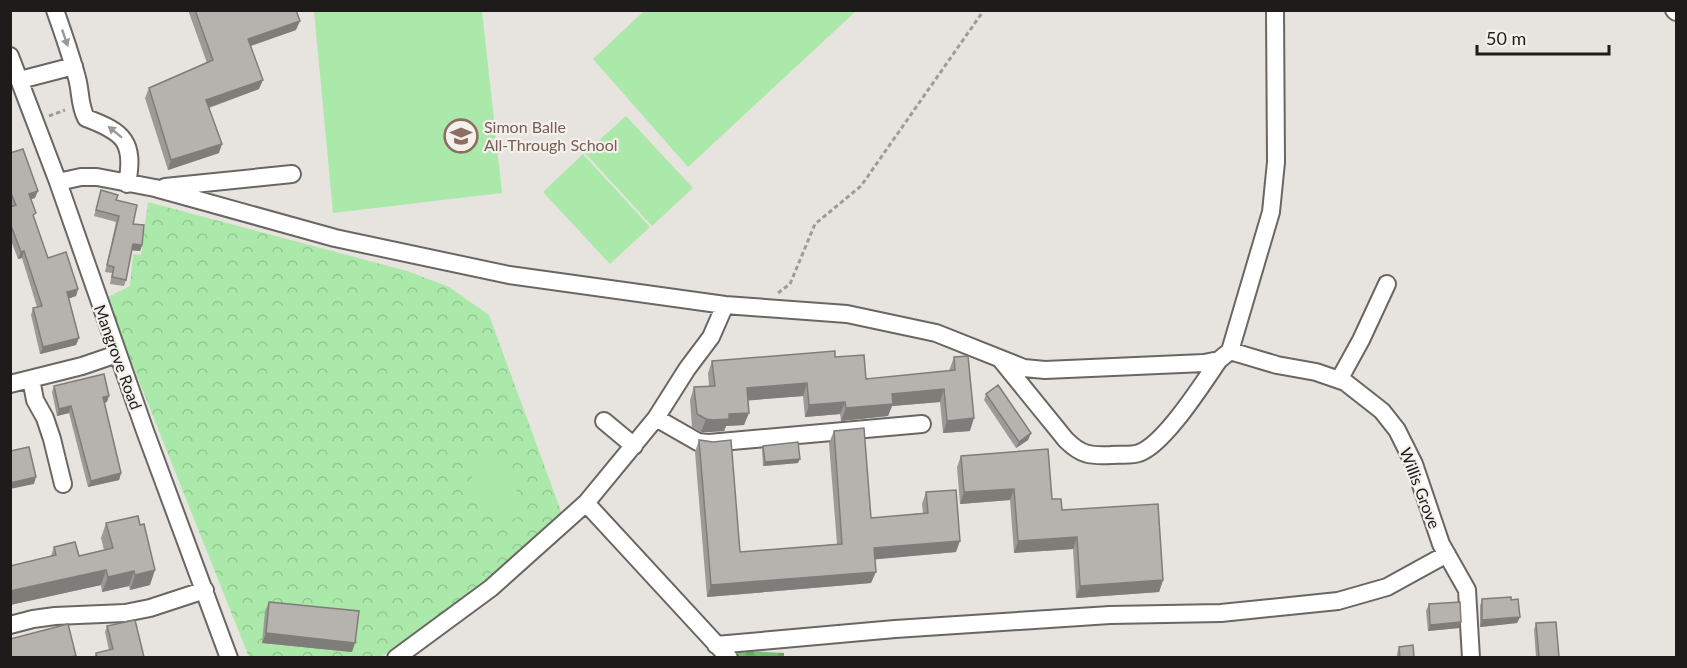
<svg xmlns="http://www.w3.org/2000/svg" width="1687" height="668" font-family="Lato,sans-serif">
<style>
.forest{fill:url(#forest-firs)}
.park{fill:url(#park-crowns)}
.garden{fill:#abe9aa}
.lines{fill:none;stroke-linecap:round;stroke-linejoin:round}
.minor-casing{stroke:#6a6662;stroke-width:20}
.path{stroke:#9f9c98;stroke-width:3;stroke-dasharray:4.5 3;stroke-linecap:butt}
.minor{stroke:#fff;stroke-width:16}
.wall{fill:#9d9996}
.shaded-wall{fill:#7f7d7a}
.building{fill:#b6b2ae;stroke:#7f7d7a;stroke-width:1.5}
.oneway{fill:#999998}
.labels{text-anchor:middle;stroke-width:4.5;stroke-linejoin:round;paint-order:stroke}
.education-label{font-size:16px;fill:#785e54;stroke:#f4f0ec;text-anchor:start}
.street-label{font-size:16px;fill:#1d1c1a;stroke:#f4f0ec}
</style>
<defs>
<pattern id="forest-firs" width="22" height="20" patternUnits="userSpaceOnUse" patternTransform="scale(1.5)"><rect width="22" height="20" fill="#78c077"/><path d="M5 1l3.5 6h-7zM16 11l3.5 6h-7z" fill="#67a466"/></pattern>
<pattern id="park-crowns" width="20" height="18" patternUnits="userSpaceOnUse" patternTransform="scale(1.5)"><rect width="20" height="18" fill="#abe9aa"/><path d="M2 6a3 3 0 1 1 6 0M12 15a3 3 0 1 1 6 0" fill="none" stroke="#93c792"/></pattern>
</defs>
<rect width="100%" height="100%" fill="#e7e3df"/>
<path class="forest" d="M732,650L784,653V657L732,658Z"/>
<path class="park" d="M148,202L407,271L449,287L489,315L562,514L488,582L381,657H249L106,298L130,286L133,254L141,255Z"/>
<path class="garden" d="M314,11H482L502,193L333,213Z
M853,11L855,12L688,167L593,59L644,11Z
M626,116L693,188L652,226L585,153Z
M583,154L650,227L610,264L543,192Z
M499,454L527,512L500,526L470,473Z"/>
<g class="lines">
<g class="minor-casing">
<path id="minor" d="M55,10C63,33 71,55 77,78C81,92 79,104 86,118C124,132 135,142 127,184
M1674,10L1676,12
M10,56L58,182L145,431L229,658
M20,80L74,66
M58,182L81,177H97L155,188L335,238L509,275L725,305L847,314L936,333L1024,368L1045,370L1204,363L1219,360L1230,351L1271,212L1276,162L1275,10
M165,187L292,174
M1230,351L1277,365L1316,372L1345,382L1382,411L1397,430L1414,464L1441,544L1467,590L1471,658
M1001,360L1066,440C1081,455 1090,456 1111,455C1119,454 1131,456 1139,453C1164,445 1203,383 1219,360
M31,379L35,400L45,418L52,439L63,484
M1339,380L1361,340L1387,284
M10,384L82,366L117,354
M656,418L698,442L709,443L922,424
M604,421L634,446
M586,503L729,658
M10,625L33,619L55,616L125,613L150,608L205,590
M716,645L895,629L1110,615L1221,613L1338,601L1387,587L1447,554
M396,658L491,588L586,503L656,418L687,369L711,337L725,305"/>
</g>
<path class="path" d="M49,116L65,110
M778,293L790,284L815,224L861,186L984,10"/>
<use href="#minor" class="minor"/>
</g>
<path class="wall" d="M188,10H296V30L251,46L259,89L209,108L219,153L168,170L145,98L149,88L207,63Z
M10,153L35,198L31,199L34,219L48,258L78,289L76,296L69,298L76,345L40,354L31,315L33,308L37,307L22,258L18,259L10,238Z
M101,190L116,200L133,224L142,245L140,251L131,250L126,280L124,286L110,284L112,273L105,272L116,222L94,216Z
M835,357L866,379L949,371L954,357L970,431L943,433L940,402L892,406L888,416L841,421L840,414L805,417L803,396L748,400L744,425L726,426L724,431L709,432H701L692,427L690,400L694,387L709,386L708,373L712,361Z
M54,386L107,402L104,403L121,473L119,480L88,487L69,413L57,416L52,392Z
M986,394L1031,433L1028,440L1016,448L984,400Z
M834,431L871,518L923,513L922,504L926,492L956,552L875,559L871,583L707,597L695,452L699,440L740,552L837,544L829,443Z
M763,446L798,463L763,466L762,449Z
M961,456L1052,499L1062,510L1163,580L1159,592L1076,598L1073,549L1014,553L1010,500L960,504L957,467Z
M106,523L150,585L130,590L129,586L102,592L101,585L10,605V566L51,556L54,547L79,556L104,550L101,538Z
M1482,599L1520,617L1517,623L1480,627V606Z
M269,602L352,652L262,643L265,611Z
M1429,604L1459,628L1428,631L1426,611Z
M1536,623L1559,657H1536L1534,630Z
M107,626L144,657H94L96,653L109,650L105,632Z
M1399,647L1414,657H1397V654Z"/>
<path class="shaded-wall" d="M300,21L296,30L244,48L248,39Z
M263,80L259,89L202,110L206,100Z
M222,144L219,153L168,170L171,160Z
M38,191L35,198L26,201L29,194Z
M133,244L142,245L140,251L130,250Z
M24,251L22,258L18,259L21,252Z
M78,289L76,296L65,300L67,292Z
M79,338L76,345L40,354L43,347Z
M807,383L803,396L742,401L747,388Z
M944,389L940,402L892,406L888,416L841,421L846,408L892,394Z
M109,396L107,402L100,404L103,397Z
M845,402L840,414L805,417L809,405Z
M71,406L69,413L57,416L59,409Z
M749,413L744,425L726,426L724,431L709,432H701L706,419L729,414Z
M974,418L970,431L943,433L947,421Z
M1031,433L1028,440L1016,448L1019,442Z
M800,459L798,463L763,466L765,462Z
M121,473L119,480L88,487L91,481Z
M36,477L34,484L10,489V483Z
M1014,489L1010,500L960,504L964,492Z
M1077,537L1073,549L1014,553L1018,541Z
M960,541L956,552L869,560L874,548Z
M106,570L101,585L10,605V591Z
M155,570L150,585L130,590L135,575Z
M134,571L129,586L102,592L108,577Z
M876,572L871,583L707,597L711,585Z
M1163,580L1159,592L1076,598L1080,586Z
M1520,617L1517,623L1480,627L1482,620Z
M1461,622L1459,628L1428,631L1430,625Z
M266,633L355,643L352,652L262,643Z"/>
<path class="building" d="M195,10H296L300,21L248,39L263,80L206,100L222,144L171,160L149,88L213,60Z
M23,149L38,191L29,194L36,213L33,215L48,258L66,252L78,289L67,292L79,338L43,347L33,308L42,306L24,251L21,252L10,223V207L16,205L10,191V153Z
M101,190L118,195L116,200L137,205L133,224L144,225L142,245L133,244L126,280L112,277L114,267L107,265L119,216L96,210Z
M835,351V357L864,355L866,379L955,370L954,357L968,356L974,418L947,421L944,389L892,394L893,404L846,408L845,402L809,405L807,383L747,388L749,413L729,414V419L713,420L706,419L697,414L694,387L715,386L712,361Z
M104,374L109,396L103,397L121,473L91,481L71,406L59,409L54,386Z
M998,385L1031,433L1019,442L986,394Z
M864,428L871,518L928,513L926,492L956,490L960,541L874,548L876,572L711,585L699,440L713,442L731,440L740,552L842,544L834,431Z
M798,442L800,459L765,462L763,446Z
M29,447L36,477L10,483V451Z
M1048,449L1052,499H1061L1062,510L1158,504L1163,580L1080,586L1077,537L1018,541L1014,489L964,492L961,456Z
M138,516L140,525L144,524L155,570L135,575L134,571L108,577L106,570L10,591V566L56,555L54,547L75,542L79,556L113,548L106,523Z
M1511,597V600L1518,599L1520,617L1482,620V599Z
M269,602L359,611L355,643L266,633Z
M1460,602L1461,622L1430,625L1429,604Z
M135,620L144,657H97L96,653L113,649L107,626Z
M1556,622L1559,657H1539L1536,623Z
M68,624L76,656L70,657H10V639Z
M1413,645L1414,657H1400L1399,647Z"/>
<defs><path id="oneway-solid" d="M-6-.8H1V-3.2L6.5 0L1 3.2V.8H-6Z" transform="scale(1.5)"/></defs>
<g class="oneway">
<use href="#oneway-solid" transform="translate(65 38) rotate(71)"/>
<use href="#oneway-solid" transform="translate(115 132) rotate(-141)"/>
</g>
<defs>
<g id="school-ring" transform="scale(1.725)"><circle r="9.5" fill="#f4f0ec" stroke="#8d6e63" stroke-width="1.5"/><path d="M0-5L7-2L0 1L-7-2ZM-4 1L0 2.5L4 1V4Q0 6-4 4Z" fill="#8d6e63"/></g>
</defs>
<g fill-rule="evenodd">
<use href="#school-ring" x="461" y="136"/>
</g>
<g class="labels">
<g class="education-label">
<text x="484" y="133">Simon Balle<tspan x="484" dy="18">All-Through School</tspan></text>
</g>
<g class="street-label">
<text transform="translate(118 357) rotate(70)" y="6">Mangrove Road</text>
<text transform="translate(1420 488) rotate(69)" y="6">Willis Grove</text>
</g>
</g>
<rect width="1687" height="668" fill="none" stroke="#1d1c1a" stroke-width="24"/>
<path d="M1477 45v9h132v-9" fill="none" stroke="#1d1c1a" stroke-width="3"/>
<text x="1486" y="45" font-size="18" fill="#1d1c1a" stroke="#f4f0ec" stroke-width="4.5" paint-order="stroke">50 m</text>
</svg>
